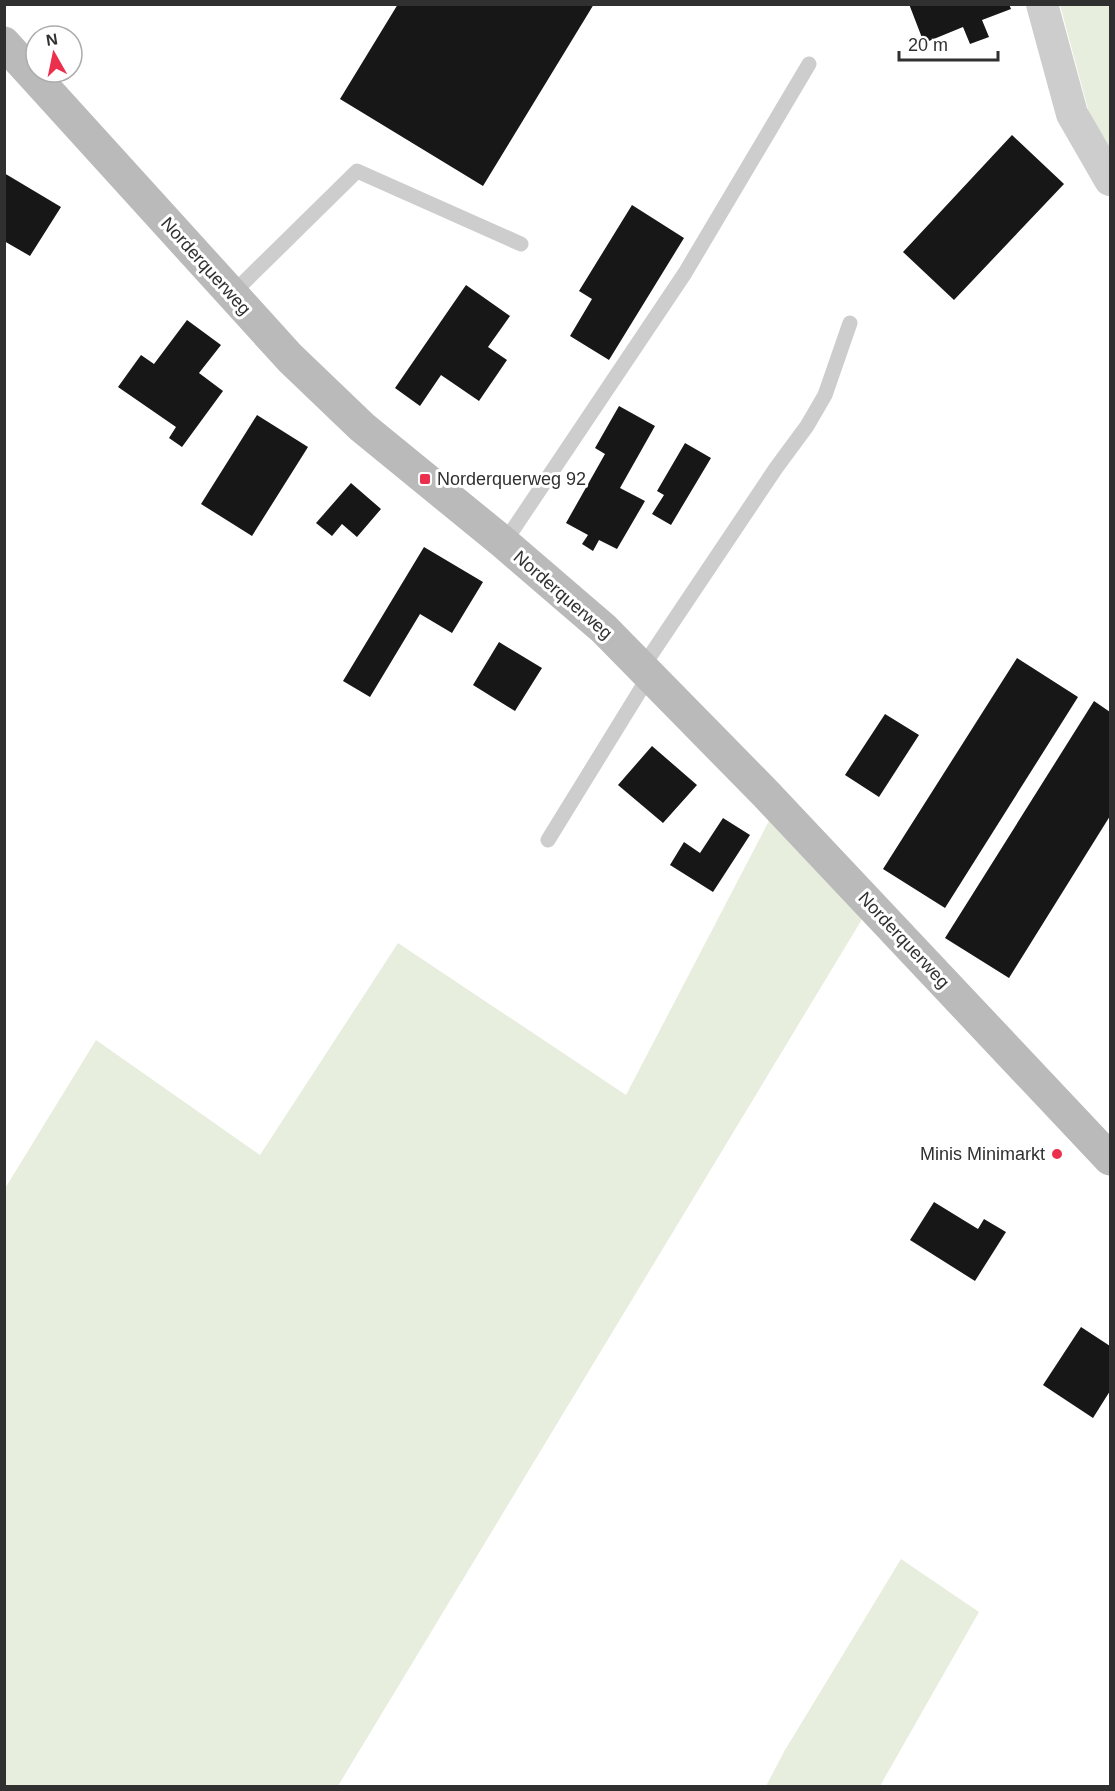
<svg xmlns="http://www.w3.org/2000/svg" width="1115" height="1791" font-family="Arial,sans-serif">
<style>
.green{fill:#e8eede}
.building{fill:#171717}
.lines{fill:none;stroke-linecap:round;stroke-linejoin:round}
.lane{stroke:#cdcdcd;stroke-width:15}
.street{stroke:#cdcdcd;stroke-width:32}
.secondary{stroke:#bababa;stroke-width:33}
.poi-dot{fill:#ea304d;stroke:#fff;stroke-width:2}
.labels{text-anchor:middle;stroke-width:6;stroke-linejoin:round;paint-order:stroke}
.street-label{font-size:18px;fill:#303030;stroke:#fff}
.poi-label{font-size:18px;fill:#303030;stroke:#fff;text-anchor:start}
</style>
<rect width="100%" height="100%" fill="#fff"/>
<path class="green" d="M1060,5H1110V151L1089,113Z
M770,819L864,916L338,1786H5L4,1190L96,1040L260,1155L398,943L626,1095Z
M901,1559L979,1612L880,1786H766L785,1750Z"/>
<path class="building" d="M398,4H594L483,186L340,99Z
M909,4H1009L1011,9L982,20L989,37L970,44L963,27L924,43Z
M1012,135L1064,184L954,300L903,252Z
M4,173L61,207L30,256L4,241Z
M632,205L684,238L609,360L570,336L592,299L579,291Z
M466,285L510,316L488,347L507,360L479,401L441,375L420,406L395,388Z
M187,320L221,345L199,373L223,391L182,447L169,438L176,427L118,387L141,355L154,364Z
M619,406L655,426L620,488L645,501L617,549L599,540L593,551L582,544L588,535L566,523L605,454L595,448Z
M257,415L308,447L252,536L201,504Z
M685,443L711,458L671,525L652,514L664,495L657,491Z
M351,483L381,509L357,537L342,524L332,536L316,523Z
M424,547L483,582L452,633L420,614L370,697L343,681Z
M499,642L542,668L515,711L473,685Z
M1017,658L1078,697L945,908L883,869Z
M1094,701L1110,712V816L1009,978L945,938Z
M885,714L919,735L879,797L845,775Z
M652,746L697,785L663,823L618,785Z
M723,818L750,835L713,892L670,865L684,842L700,853Z
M934,1202L978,1229L984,1219L1006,1232L975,1281L910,1240Z
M1081,1327L1110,1346V1391L1093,1418L1043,1385Z"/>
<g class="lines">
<path class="lane" d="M232,294L357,171L521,244
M504,543L685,273L809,64
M642,668L776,468L807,426L825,395L850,323
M548,840L649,676"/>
<path class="street" d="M1042,4L1072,114L1110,180"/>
<path class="secondary" d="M4,43L290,358L362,427L504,543L604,629L766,794L1110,1159"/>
</g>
<g class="poi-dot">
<rect x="419" y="473" width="12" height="12" rx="3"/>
<circle cx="1057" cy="1154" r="6"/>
</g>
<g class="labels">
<g class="street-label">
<text transform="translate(206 266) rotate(48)" y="6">Norderquerweg</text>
<text transform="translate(563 595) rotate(41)" y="6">Norderquerweg</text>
<text transform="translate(904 940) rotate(47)" y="6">Norderquerweg</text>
</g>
<g class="poi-label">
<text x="437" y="485">Norderquerweg 92</text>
<text x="1045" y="1160" text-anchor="end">Minis Minimarkt</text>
</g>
</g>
<rect width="1115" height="1791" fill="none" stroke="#303030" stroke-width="12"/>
<g transform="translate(54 54) rotate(351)"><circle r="28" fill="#ffffff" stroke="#acacac" stroke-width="1.5"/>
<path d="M0-4.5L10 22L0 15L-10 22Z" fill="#ea304d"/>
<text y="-9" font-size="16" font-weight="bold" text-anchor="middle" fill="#303030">N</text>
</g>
<path d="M899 51v9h99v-9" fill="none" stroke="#303030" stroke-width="3"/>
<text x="908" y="51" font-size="18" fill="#303030" stroke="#ffffff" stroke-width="4.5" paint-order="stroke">20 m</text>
</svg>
